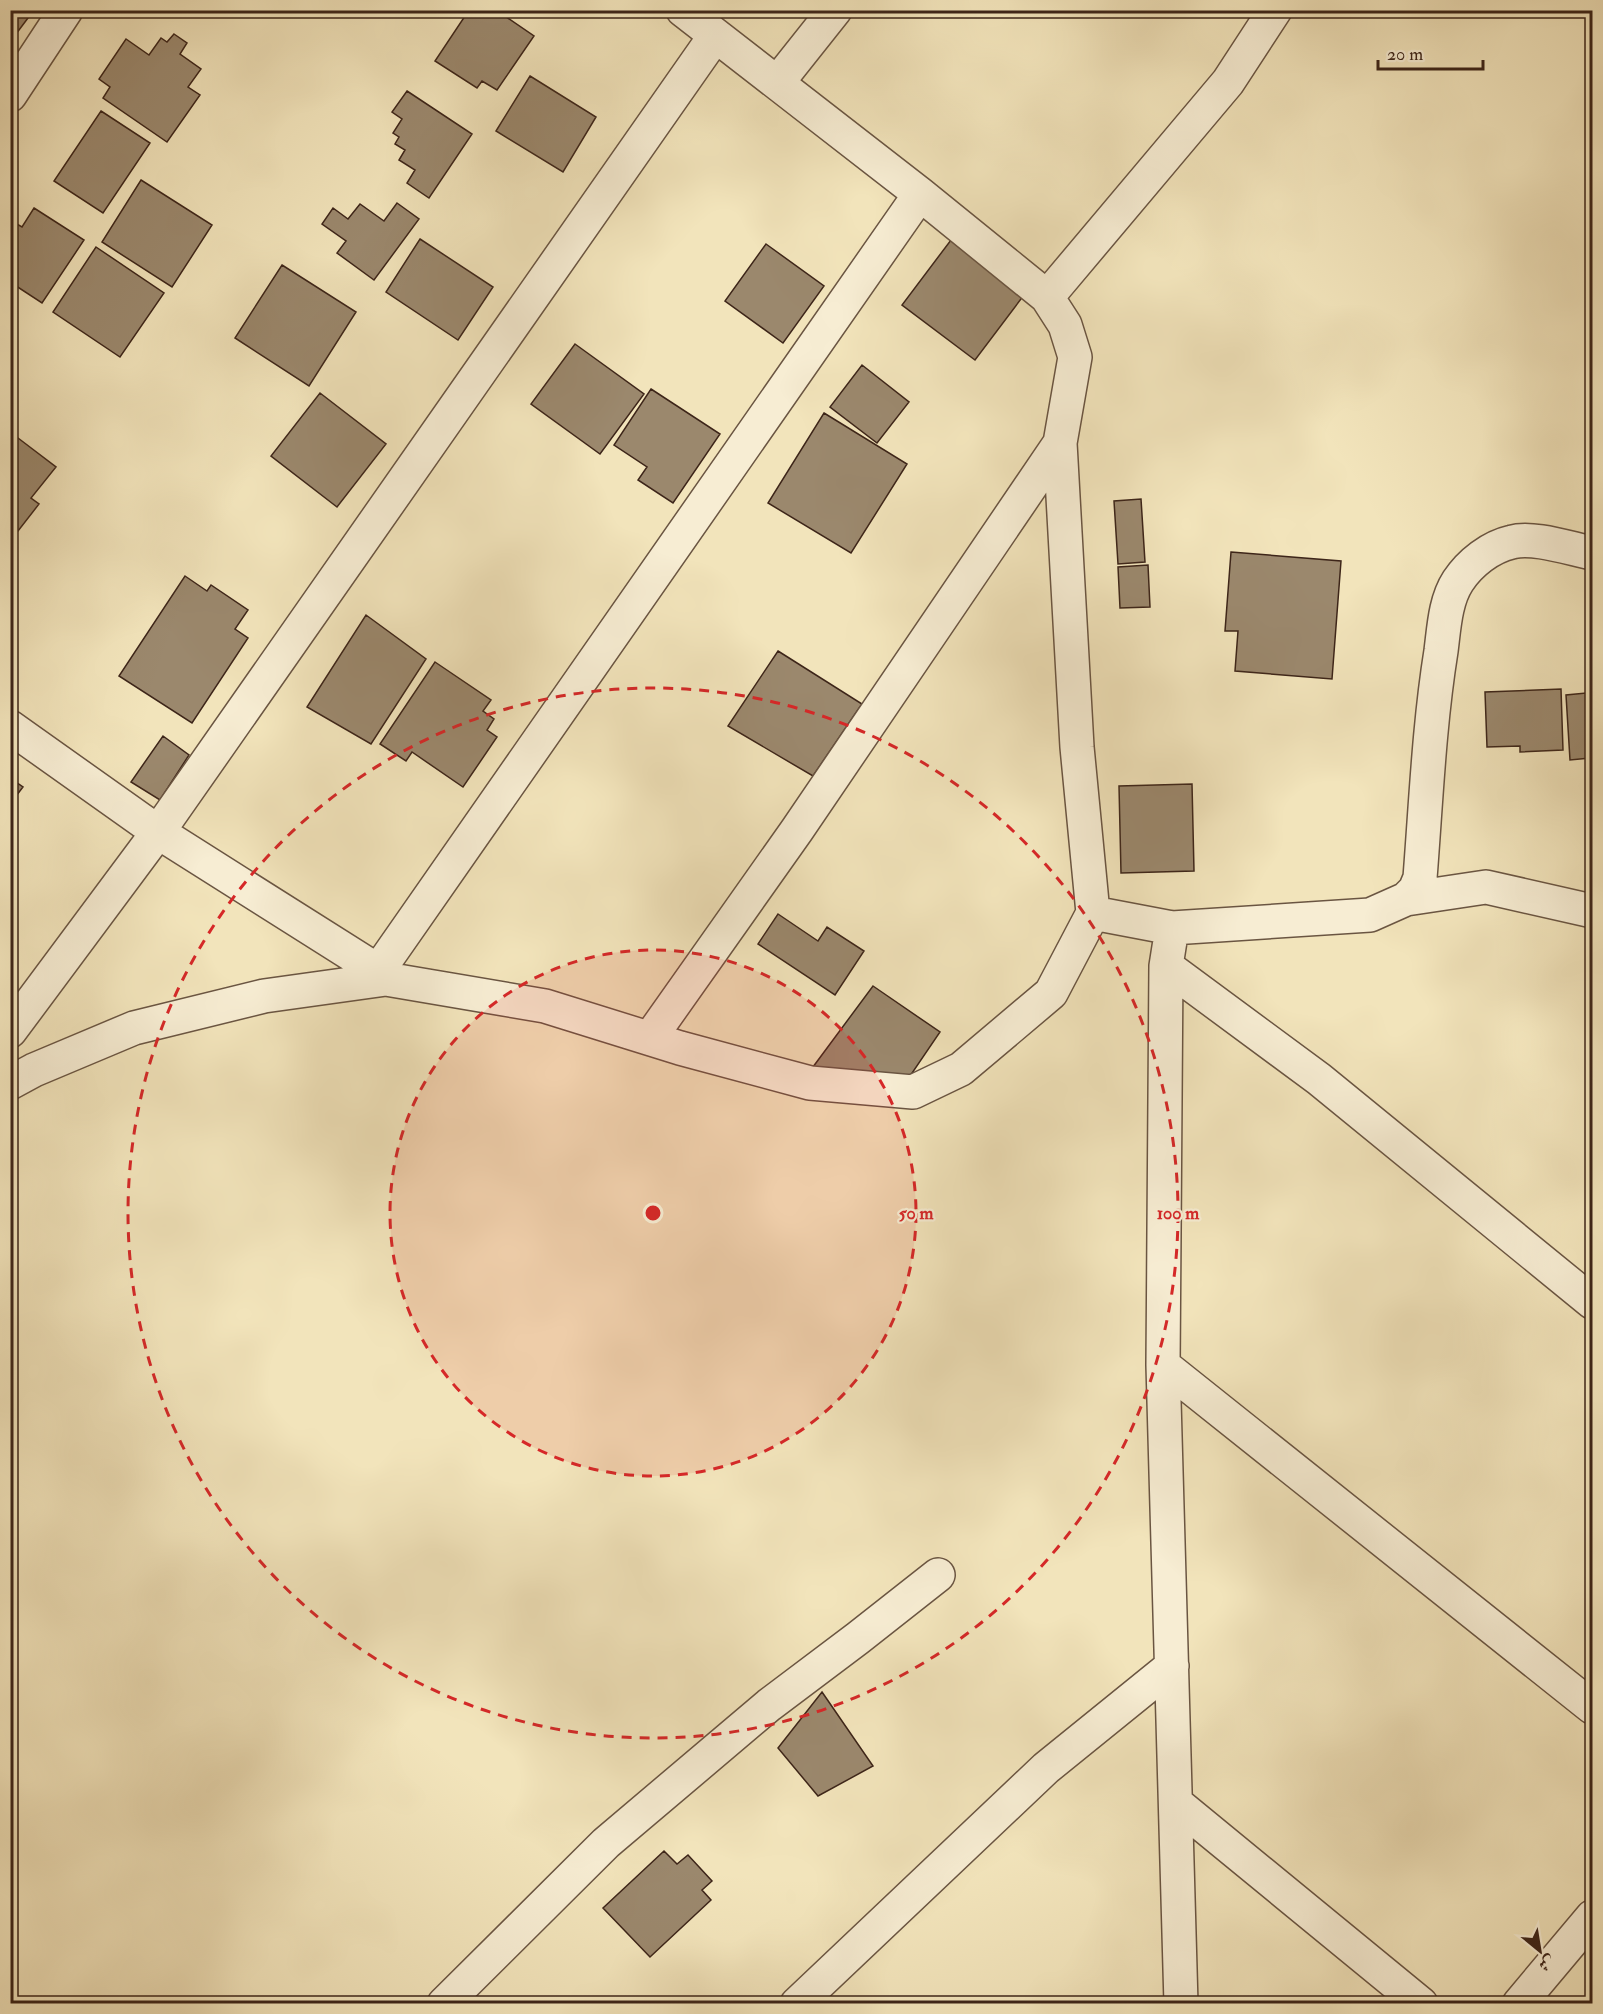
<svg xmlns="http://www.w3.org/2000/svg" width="1603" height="2014" font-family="'IM FELL Double Pica',Amiri,serif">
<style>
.building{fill:#9b886d;stroke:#3d2519;stroke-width:1.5}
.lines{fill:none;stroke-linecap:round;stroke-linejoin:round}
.minor-casing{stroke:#6a5542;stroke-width:36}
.minor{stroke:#f7edd3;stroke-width:33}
.ring{fill:none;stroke:#d62828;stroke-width:3;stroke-dasharray:10 8}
.centre{fill:#d62828;stroke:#f7edd3;stroke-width:3}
.ring-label{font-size:18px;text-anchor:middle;font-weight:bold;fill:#d62828;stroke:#f7edd3;stroke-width:4.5;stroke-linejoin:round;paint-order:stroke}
</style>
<rect width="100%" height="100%" fill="#f2e4bb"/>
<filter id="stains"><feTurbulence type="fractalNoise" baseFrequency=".00333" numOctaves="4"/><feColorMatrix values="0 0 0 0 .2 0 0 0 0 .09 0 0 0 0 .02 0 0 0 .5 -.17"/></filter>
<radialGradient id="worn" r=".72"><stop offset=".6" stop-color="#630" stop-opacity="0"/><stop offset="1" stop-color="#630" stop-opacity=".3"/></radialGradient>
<path class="building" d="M10,10H34L10,42Z
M469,10H496L534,36L497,90L482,81L477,88L435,61Z
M174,34L187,43L180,54L201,69L188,87L200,95L167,142L103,98L110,87L99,79L126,39L149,55L161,38L167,42Z
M530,76L596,117L563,172L496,131Z
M407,91L472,134L429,198L407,183L415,170L399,160L405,150L395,144L399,137L393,133L402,119L392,112Z
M101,111L150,143L103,213L54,181Z
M141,180L212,225L172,287L102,242Z
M397,203L419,219L374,280L337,253L346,241L322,224L333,208L348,219L360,204L384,221Z
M34,208L84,240L42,303L10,282V220L22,227Z
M420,239L493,287L458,340L386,292Z
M951,240L1024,295L975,360L902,305Z
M766,244L824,286L783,343L725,301Z
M96,247L164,293L120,357L53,312Z
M282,265L356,312L309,386L235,338Z
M575,344L644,394L600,454L531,404Z
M862,365L909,402L877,443L830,407Z
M651,389L720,434L673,503L638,480L647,467L614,445Z
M320,393L386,444L337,507L271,456Z
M824,413L907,464L851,553L768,503Z
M18,438L56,467L31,498L39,504L18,531L10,525V448Z
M1141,499L1145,562L1118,564L1114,501Z
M1231,552L1341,561L1332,679L1235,671L1238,631H1225Z
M1148,565L1150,607L1120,608L1118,567Z
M185,576L207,591L211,585L248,610L235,629L248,638L192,723L119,676Z
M366,615L426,659L371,744L307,707Z
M778,651L862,704L813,776L728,726Z
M435,662L491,700L483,711L494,719L487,730L497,737L463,787L412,752L406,761L380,744Z
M1561,689L1563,750L1520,752V746L1487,747L1485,692Z
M1586,693L1590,758L1570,760L1566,695Z
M163,736L189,755L160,800L131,782Z
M10,778L23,787L10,804Z
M1192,784L1194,871L1121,873L1119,786Z
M778,914L818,941L827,927L864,951L835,995L758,944Z
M873,986L940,1032L906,1082L810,1071Z
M822,1692L873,1766L818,1796L778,1748Z
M664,1851L677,1864L688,1855L712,1881L702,1890L711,1900L650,1957L603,1908Z"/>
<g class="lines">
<g class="minor-casing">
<path id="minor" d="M777,83L835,10
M10,95L66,10
M1047,297L1228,82L1275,10
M10,727L158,832L378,971
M1406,899L1486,887L1592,911
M1093,913L1172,928L1370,915L1406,899L1415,890L1420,878C1426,802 1429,726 1441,651C1444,628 1445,601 1458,581C1470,563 1490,547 1512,542C1533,536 1571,549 1592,553
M1172,928L1166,966L1163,1365L1181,2004
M1166,966L1319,1079L1592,1302
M386,979L378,971L920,194
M10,1031L158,832L715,36
M650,1038L797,830L1060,443
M10,1083L34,1070L134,1028L264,996L386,979L545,1006L680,1048L810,1083L913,1092L961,1069L1051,993L1093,913L1077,747L1060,443L1075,357L1065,325L1047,297L920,194L683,10
M1163,1365L1592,1707
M1176,1803L1421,2004
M444,2004L606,1843L769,1705L858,1638L938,1575
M797,2004L1046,1768L1172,1666
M1519,2004L1592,1917"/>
</g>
<use href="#minor" class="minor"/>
</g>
<circle cx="653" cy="1213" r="263" fill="#d62828" fill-opacity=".12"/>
<g class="ring">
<circle cx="653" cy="1213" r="263"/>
<circle cx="653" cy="1213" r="525"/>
</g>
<circle cx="653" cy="1213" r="9" class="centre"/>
<g class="ring-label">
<text x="916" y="1219">50 m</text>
<text x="1178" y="1219">100 m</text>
</g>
<rect width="1603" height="2014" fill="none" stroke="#f2e4bb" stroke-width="36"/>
<rect x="12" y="12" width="1579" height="1990" fill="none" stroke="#3d2519" stroke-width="3"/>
<rect x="18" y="18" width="1567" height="1978" fill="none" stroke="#3d2519" stroke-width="1.5"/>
<g transform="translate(1540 1951) rotate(150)" stroke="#f7edd3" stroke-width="4.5" paint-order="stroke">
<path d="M0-4.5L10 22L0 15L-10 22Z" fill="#3d2519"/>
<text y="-9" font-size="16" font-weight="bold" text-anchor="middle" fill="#3d2519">ش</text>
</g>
<path d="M1378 60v9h105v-9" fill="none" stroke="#3d2519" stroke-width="3"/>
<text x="1387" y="60" font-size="18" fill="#3d2519" stroke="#f7edd3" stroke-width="4.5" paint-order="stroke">20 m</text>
<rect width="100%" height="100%" filter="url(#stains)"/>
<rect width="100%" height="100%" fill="url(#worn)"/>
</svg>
